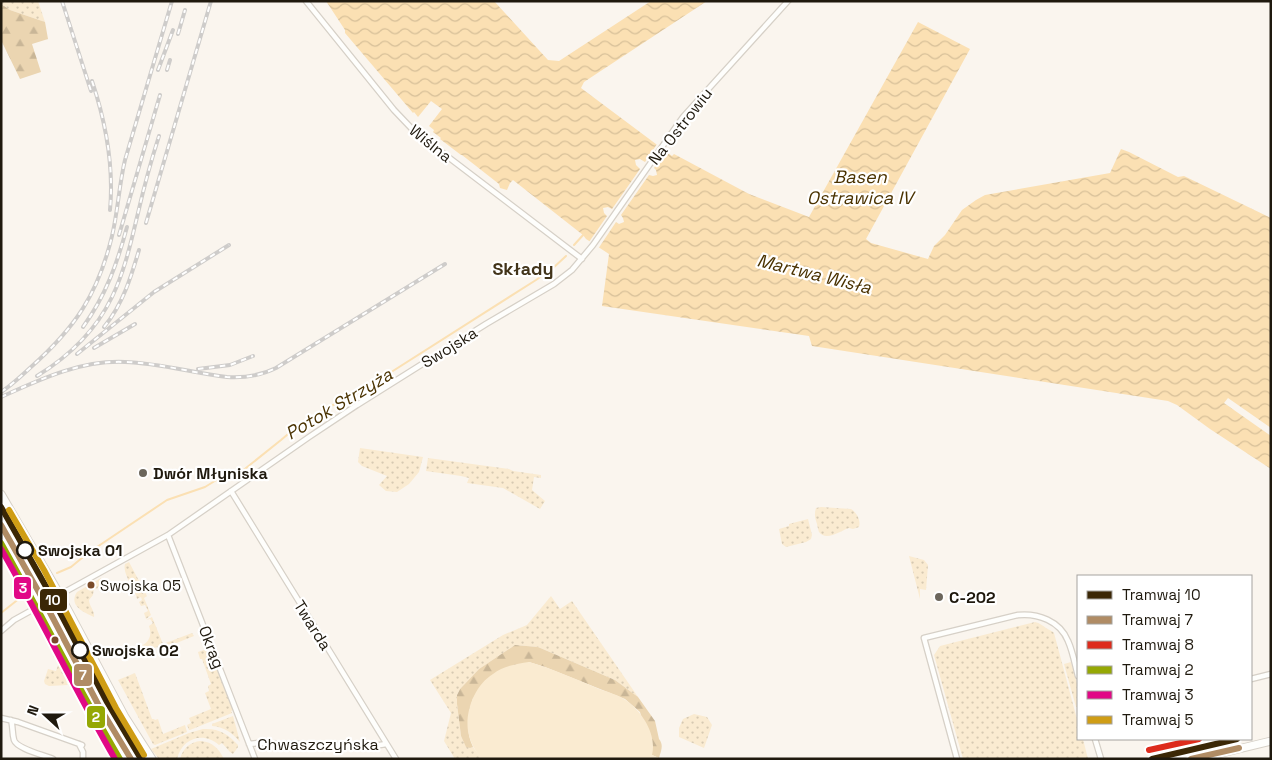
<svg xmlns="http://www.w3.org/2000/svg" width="1272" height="760" font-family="'Space Grotesk',sans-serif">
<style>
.grass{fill:url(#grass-dots)}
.forest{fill:url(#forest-firs)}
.garden{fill:#faebd1}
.water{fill:url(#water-waves)}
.pier{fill:#faf5ee}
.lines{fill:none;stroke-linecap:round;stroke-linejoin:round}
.stream{stroke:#fbe0b3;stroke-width:2}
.street-casing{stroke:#d6d0c7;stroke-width:7}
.secondary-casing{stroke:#d6d0c7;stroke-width:9}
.street{stroke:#fefefc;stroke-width:4.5}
.secondary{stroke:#fefefc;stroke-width:7}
.rail-casing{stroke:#ceccca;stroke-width:4}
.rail{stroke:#fff;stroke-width:2;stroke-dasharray:5.5;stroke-linecap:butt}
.tram-1-casing{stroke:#fff;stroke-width:10}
.tram-2-casing{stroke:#fff;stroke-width:10}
.tram-3-casing{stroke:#fff;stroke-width:10}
.tram-4-casing{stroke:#fff;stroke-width:10}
.tram-5-casing{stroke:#fff;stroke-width:10}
.tram-6-casing{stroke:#fff;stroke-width:10}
.tram-1{stroke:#3b2706;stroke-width:6}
.tram-2{stroke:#b08c65;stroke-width:6}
.tram-3{stroke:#dd2b1c;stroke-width:6}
.tram-4{stroke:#95a804;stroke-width:6}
.tram-5{stroke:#e10886;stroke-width:6}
.tram-6{stroke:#cf9d15;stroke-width:6}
.poi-dot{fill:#6c665c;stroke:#fff;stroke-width:2}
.stop-dot{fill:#fff;stroke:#1f190e;stroke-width:2.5}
.bus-dot{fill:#7a4b2a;stroke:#fff;stroke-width:2}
.labels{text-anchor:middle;stroke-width:4.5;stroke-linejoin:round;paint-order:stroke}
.bus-label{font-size:15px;fill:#1f190e;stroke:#fff;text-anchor:start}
.street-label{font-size:16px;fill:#1f190e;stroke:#fff}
.poi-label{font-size:16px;font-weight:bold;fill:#1f190e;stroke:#fff;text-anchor:start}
.stop-label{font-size:16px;font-weight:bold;fill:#1f190e;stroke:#fff;text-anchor:start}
.water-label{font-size:18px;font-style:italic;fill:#4a3200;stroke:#fff}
.neighbourhood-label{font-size:18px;font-weight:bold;fill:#42341a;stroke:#fff}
.line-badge{stroke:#fff;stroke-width:2}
.badge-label{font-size:14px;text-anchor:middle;font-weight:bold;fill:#fff}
</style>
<defs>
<pattern id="grass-dots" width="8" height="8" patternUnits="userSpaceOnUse" patternTransform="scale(1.25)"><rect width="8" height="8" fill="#faebd1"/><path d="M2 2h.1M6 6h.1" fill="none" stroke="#d6c9b2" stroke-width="1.8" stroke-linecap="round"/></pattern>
<pattern id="forest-firs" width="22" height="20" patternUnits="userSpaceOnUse" patternTransform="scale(1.25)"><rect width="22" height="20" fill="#ebd5b1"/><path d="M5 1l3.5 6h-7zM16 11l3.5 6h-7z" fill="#c9b697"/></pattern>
<pattern id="water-waves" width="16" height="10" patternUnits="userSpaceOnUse" patternTransform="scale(1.25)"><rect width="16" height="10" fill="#fbe0b3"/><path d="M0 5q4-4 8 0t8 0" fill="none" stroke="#d7c099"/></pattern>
</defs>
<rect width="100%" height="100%" fill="#faf5ee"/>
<path class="grass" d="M1,1H38L45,22L10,10L1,4Z
M360,448L423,457L419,472L409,484L397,492L386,491L379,485L387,476L362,466L358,462Z
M428,458L509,469L513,471L541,475V478L534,477L532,490L545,501L540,509L503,488L467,483L469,478L461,476L426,471Z
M821,507L851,509C857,513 861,520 859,527L853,529L849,528C842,530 826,542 819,532C819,532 817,525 817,524C815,518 814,514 816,508Z
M808,519L812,535L811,539L806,542L786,547L782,544L779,529L789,526V524Z
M909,556L924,560L928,565L926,590L920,589V599Z
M129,562L147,596L144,598L151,615L146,619L144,613L148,611L145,605L141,606L139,602L142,600L141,597L137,599C135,588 122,574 125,564Z
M101,578L105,585L99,589V587H98L97,589L94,588L93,595L89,600C89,606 95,611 94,617C84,612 68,606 77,592Z
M551,596L560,609L572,601L638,697L615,680L538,647L515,645L479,669L460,689L457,695V704L461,736L466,746L470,748L473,747L482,759H455L444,741L451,713L430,680L503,635L527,625Z
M152,617L163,644L192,633L194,636L159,650L157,647L149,650L150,653L148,654L141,646C150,642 152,634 149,626L153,623L150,619L146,620Z
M1035,622C1040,623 1043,626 1046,628C1049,630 1051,630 1054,633L1078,723V739H1083L1088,759H963L934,655L940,646Z
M209,648L233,710L231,711L232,713L190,730H189L187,725L191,723L189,718L211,709L205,693L209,691L208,686L211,684L202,659H200L198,652Z
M55,650H59L76,682L75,684L70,685V684L73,683L71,679H66L67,684L68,685L49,686L45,684L44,681L48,669L56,671L60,660L53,657Z
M1071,662L1078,687V707H1076L1064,664Z
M135,673L152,719H154L155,720L158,719L163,734L185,725L187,732L155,745L153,744L118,680Z
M694,714L707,717L712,725L704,748L679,737V728L683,719Z
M233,716L240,742C232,733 225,727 212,726V724Z
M203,729C219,728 228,734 238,745V747L233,754L230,752L222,743L219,745C203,731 182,738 177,759H159L151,749L189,733Z
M201,741C213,742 219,749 224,759H180C183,748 190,742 201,741Z"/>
<path class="forest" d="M1,4L10,10L45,22L48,39L32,44L41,72L20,79L1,40Z
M515,645L538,647L615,680L638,697L655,721L659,739C664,745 661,751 659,758L652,755L640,712L625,699L545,667L529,662L473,698C468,715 465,730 473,747L470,748L466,747L461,736L457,704V695L460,689L479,669Z"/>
<path class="garden" d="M529,662C553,669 576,679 599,689C608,692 619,695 627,701C643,713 657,735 652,755L659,758L658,759H482C475,751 470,742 468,731C465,711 475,685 493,674C503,666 516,664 529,662Z"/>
<path class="water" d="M326,1H494L548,60L559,61L651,1H707L584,82L581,88L672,156L674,154L749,194L809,217L918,22L970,49L866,239L871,243L928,259L934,246L945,235L962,210L976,200L985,195L1110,173L1121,149L1129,152L1178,177L1184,176L1271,218V428L1228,398L1224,403L1271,436V469L1210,429L1177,405L1168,401L812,346L809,336L602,306L609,254L586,239L583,235L513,180L510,183L507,190L500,188L499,184L462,155H461L440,139L441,138L433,132L434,130L429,126L442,109L431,101L418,117L414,112L413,113L345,33V30Z"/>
<path class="pier" d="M657,144L666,150L654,168L656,170L657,175L653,176L649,175L621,215L623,218L624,222L619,224L616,222L598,249L589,242L607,216L604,213L603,208L608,207L612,209L640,169L636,165L635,160L640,159L645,162Z"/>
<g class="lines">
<path class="stream" d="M574,245L584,234
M57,573L71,567L88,553L167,500L205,487L218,479L241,472L281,440L294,429L321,411L363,390L536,280L552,269L566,256
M1,613L25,594"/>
<g class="street-casing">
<path id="street" d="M306,1L394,110L414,131L582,259
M231,491L396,759
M168,535L255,759
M1,631L14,620L168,535L309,437L357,405L486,324L554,284L572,270L593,245L683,117L788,1
M1251,679L1271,674
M1,718L18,722L82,745
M11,720C13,726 12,733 14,740C17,749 44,755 53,759
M1095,739L1101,759
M79,744L83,752V759
M249,744L258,743L374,746L386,744
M957,759L924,638L1018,615C1038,613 1060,621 1068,641C1073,652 1075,665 1078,676"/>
</g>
<g class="secondary-casing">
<path id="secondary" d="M1,494L60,595L125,717L152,759
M1,528L31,582L49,619L117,742L128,759
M1197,759L1271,741"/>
</g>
<use href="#street" class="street"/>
<use href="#secondary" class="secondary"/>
<g class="rail-casing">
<path id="rail" d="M62,1L91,91
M178,34L185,10
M158,70L173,30
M167,70L170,60
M92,81C106,123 114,166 110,210
M146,223L211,1
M119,235L160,95
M83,327C106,295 117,264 127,227
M104,327C123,304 131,277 139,250
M94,348L135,324
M77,354L154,292L229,245
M198,369L230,365L253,356
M37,376C68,357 96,330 112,297C125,270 131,242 138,213C144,187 151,161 159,136
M1,392C12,385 21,376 31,367C75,328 98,294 112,236C118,211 119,185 125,160L172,1
M1,397C41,379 81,360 125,362C159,363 193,373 227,377C244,378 260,376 276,368L445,264"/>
</g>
<use href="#rail" class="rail"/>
<g class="tram-1-casing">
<path id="tram-1" d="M1,507L53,599L107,702L141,759
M1152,759L1237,739"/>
</g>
<g class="tram-2-casing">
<path id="tram-2" d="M1,525L45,603L99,706L131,759
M1191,759L1239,748"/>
</g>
<g class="tram-3-casing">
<path id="tram-3" d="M1149,750L1199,739"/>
</g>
<g class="tram-4-casing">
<path id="tram-4" d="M1,543C42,615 78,688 120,759"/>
</g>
<g class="tram-5-casing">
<path id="tram-5" d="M1,549C41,618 75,690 115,759"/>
</g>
<g class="tram-6-casing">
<path id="tram-6" d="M9,510L44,570L116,708L144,755"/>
</g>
<use href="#tram-1" class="tram-1"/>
<use href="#tram-2" class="tram-2"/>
<use href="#tram-3" class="tram-3"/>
<use href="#tram-4" class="tram-4"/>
<use href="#tram-5" class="tram-5"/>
<use href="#tram-6" class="tram-6"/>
</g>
<g class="poi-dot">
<circle cx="143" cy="473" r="5"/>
<circle cx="939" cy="597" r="5"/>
</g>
<g class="stop-dot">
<circle cx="25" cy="550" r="8"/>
<circle cx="80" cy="650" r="8"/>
</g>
<g class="bus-dot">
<circle cx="91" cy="585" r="4.5"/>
<circle cx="55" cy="640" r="4.5"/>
</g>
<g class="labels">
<g class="bus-label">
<text x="100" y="591">Swojska 05</text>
</g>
<g class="street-label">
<text transform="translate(680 126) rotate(-52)" y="6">Na Ostrowiu</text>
<text transform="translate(431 143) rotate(39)" y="6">Wiślna</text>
<text transform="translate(449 347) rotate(-32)" y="6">Swojska</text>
<text transform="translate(313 625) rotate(58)" y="6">Twarda</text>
<text transform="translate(212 647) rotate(69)" y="6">Okrąg</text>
<text x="318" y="750">Chwaszczyńska</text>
</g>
<g class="poi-label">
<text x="153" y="479">Dwór Młyniska</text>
<text x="949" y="603">C-202</text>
</g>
<g class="stop-label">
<text x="38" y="556">Swojska 01</text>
<text x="92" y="656">Swojska 02</text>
</g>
<g class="water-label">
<text x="860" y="183">Basen<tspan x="860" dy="21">Ostrawica IV</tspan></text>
<text transform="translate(814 274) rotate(14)" y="6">Martwa Wisła</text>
<text transform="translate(339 404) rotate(-31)" y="6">Potok Strzyża</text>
</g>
<g class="neighbourhood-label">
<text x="523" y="275">Składy</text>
</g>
</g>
<g class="line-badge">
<rect x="13" y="576" width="19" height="24" rx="5" fill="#e10886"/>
<rect x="39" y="588" width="29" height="24" rx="5" fill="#3b2706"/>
<rect x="73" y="663" width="20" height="24" rx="5" fill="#b08c65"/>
<rect x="86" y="705" width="20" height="24" rx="5" fill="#95a804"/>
</g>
<g class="badge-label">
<text x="23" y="593">3</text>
<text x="53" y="605">10</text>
<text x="83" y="680">7</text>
<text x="96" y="722">2</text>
</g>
<rect width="1272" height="760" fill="none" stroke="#1f190e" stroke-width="5"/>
<rect x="1077" y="575" width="175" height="165" fill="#ffffff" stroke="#a5a39f"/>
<rect x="1087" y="591" width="25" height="8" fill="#3b2706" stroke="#a5a39f"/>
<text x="1122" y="600" font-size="15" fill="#1f190e">Tramwaj 10</text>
<rect x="1087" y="616" width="25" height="8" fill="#b08c65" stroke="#a5a39f"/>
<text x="1122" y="625" font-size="15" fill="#1f190e">Tramwaj 7</text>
<rect x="1087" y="641" width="25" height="8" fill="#dd2b1c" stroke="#a5a39f"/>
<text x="1122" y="650" font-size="15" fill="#1f190e">Tramwaj 8</text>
<rect x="1087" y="666" width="25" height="8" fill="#95a804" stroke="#a5a39f"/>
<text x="1122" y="675" font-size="15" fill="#1f190e">Tramwaj 2</text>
<rect x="1087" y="691" width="25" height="8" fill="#e10886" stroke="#a5a39f"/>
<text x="1122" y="700" font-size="15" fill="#1f190e">Tramwaj 3</text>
<rect x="1087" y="716" width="25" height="8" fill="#cf9d15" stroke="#a5a39f"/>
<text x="1122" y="725" font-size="15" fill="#1f190e">Tramwaj 5</text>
<g transform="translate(45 715) rotate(291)" stroke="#ffffff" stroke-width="4" paint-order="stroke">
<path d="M0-4L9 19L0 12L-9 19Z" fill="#1f190e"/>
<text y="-8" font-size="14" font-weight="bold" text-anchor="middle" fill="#1f190e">N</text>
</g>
</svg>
